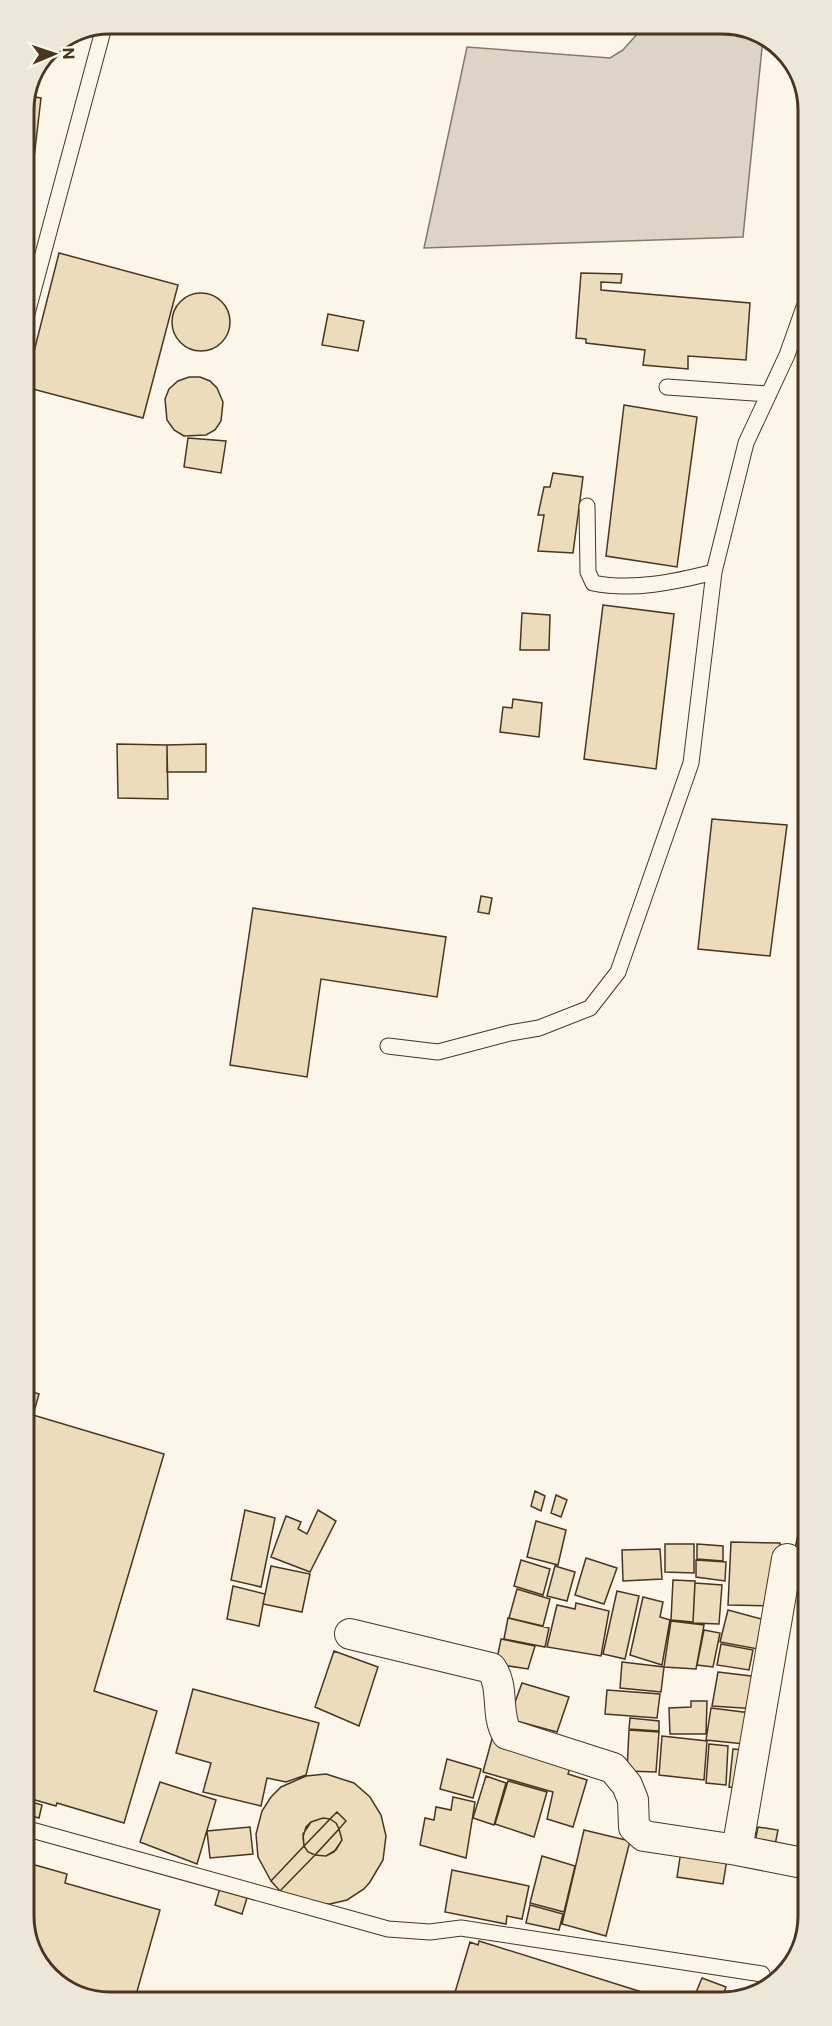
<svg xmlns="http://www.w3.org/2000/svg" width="832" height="2026" font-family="Commissioner,sans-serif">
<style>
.water{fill:#dcd4c6;stroke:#887966;stroke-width:1.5}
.building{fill:#ecdcbc;stroke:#4a3520;stroke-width:1.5}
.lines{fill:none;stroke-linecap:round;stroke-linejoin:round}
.lane-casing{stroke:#4a3520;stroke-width:17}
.street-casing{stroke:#4a3520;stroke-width:32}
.lane{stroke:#fbf6e9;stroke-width:15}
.street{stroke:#fbf6e9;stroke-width:30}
.rim{fill:none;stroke:#4a3520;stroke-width:3}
</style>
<rect width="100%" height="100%" fill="#fbf6e9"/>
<path class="water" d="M646,24C684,24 727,24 763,38L743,237L424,248L467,47L610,58L623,50Z"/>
<path class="building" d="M28,96L41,98L24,244V105Z
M59,253L178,285L143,418L25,387Z
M581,273L622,274L621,283L601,282V290L750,303L746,360L688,356V369L643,365L645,350L586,343V339L576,338Z
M172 322a29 29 0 1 1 58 0a29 29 0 1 1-58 0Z
M328,314L364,321L358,351L322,345Z
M189,377H200L210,381L217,388L223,402L221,421L215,430L206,435L184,436L174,430L167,420L165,399L169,389L178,381Z
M624,405L697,417L677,567L606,556Z
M188,438L226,441L221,473L184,467Z
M553,473L583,477L573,553L538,551L544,515H538L544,487H550Z
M603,605L674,614L656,769L584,759Z
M522,613L550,615L549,650H520Z
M513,699L542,703L539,737L500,732L503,707L512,708Z
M117,744L167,745L168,799L118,798Z
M206,744V772H167V745Z
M712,819L787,825L770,956L698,949Z
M481,896L492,898L489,914L478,912Z
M253,908L446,937L437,997L321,979L307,1077L230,1065Z
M27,1390L39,1394L33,1415L164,1454L94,1691L157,1711L124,1823L57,1803L56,1806L28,1798Z
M535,1491L545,1496L541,1511L531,1506Z
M556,1495L567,1500L561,1517L551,1513Z
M245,1510L275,1518L261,1587L231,1580Z
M318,1510L336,1521L310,1572L271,1557L286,1516L301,1522L298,1529L307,1534Z
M536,1521L566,1530L558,1565L527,1557Z
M798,1534L807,1535V1555L794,1554Z
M731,1542L780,1543L778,1606L728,1605Z
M665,1544H694V1573L665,1572Z
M697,1544L723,1546V1561L697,1559Z
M660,1549L662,1579L623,1581L622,1550Z
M796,1557L807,1559V1585L795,1584Z
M586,1558L617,1568L604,1604L575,1595Z
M521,1560L550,1569L543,1595L514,1586Z
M696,1560L726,1562L725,1581L696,1577Z
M271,1566L310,1574L302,1612L263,1604Z
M555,1566L575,1572L567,1601L547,1596Z
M673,1580L695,1581L693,1622L671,1620Z
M695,1583L722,1585L719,1624L693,1623Z
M233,1586L265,1594L259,1626L227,1619Z
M517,1589L550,1599L543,1626L509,1618Z
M617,1591L639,1596L625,1659L603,1654Z
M643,1597L663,1602L660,1617L670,1620L662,1665L630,1655Z
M576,1603L609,1611L601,1656L547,1647L557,1605L575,1609Z
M728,1610L769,1621L763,1650L720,1642Z
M508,1618L549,1628L545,1647L504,1639Z
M671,1621L704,1625L696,1669L664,1667Z
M704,1630L720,1633L713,1667L697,1665Z
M501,1639L535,1646L528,1669L496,1664Z
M721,1644L753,1650L749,1670L717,1665Z
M334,1651L378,1667L359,1726L315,1707Z
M622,1662L664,1667L661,1692L620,1688Z
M718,1672L759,1677L757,1709L712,1706Z
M522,1683L569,1697L557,1732L509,1719Z
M193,1689L319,1723L306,1775L286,1782L267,1778L261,1806L203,1792L211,1763L176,1753Z
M607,1690L660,1694L657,1718L605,1714Z
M691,1701H707L706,1734H670L669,1708L691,1707Z
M711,1708L759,1714L754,1745L706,1740Z
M630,1718L659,1721V1731L629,1729Z
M629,1730L659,1732L656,1772L627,1771Z
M662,1736L707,1741L704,1780L659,1775Z
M492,1739L572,1762L568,1774L587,1780L573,1827L547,1819L553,1792L483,1772Z
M709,1744L728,1746L726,1785L706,1783Z
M733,1749L745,1750L740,1788L729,1787Z
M447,1759L481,1769L473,1798L440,1789Z
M326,1774L354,1783L370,1797L381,1815L386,1836L383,1860L370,1882L364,1889L347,1900L330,1904L304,1903L280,1891L315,1855L326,1856L334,1852L342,1840L339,1829L346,1821L337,1812L330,1819L323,1818L311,1822L303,1834L304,1846L271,1881L258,1857L256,1834L262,1811L271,1797L281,1787L306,1776Z
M486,1776L506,1783L494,1825L473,1818Z
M508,1781L547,1792L534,1837L495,1824Z
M160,1782L216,1800L197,1864L140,1842Z
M453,1797L475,1802L466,1858L420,1845L425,1818L434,1820L436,1807L451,1810Z
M28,1801L42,1805L39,1818L28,1815Z
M337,1812L346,1821L339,1829L336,1823L330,1819Z
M323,1818L330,1819L304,1846L303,1837L306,1827L311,1822Z
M330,1819L336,1823L339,1829L315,1855L308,1852L304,1846Z
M250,1827L253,1854L210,1858L207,1831Z
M758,1827L778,1830L774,1850L754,1847Z
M339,1829L342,1840L336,1850L326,1856L315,1855Z
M584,1830L630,1841L606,1936L562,1924Z
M304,1846L308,1852L315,1855L280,1891L271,1881Z
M681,1851L727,1859L723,1884L677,1877Z
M542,1856L575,1866L564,1912L530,1903Z
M28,1863L67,1874L65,1883L160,1910L134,2002H105L58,1984L29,1943Z
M452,1870L529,1886L522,1919L507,1916L506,1924L445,1912Z
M220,1888L247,1898L242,1914L215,1905Z
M530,1905L563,1914L559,1930L526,1923Z
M479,1941L661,1998L453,1999L470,1942L478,1945Z
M702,1978L726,1987L722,1998H703L695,1995Z"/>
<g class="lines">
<g class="lane-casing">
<path id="lane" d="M25,321L104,27
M667,387L769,394
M587,506L588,572L593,583C633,591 675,582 714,572
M388,1046L438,1052L510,1033L539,1028L590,1008L618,972L691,763L714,572L746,443L787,355L804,307
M28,1829L388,1929L430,1932L461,1928L762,1974"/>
</g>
<g class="street-casing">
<path id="street" d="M350,1634L491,1668C505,1687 495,1713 507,1734L613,1768L627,1785L633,1800L634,1827L644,1836L737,1850L808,1864
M737,1850L787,1559"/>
</g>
<use href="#lane" class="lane"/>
<use href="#street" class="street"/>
</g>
<path d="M0 0H832V2026H0ZM110 34H722A76 76 0 0 1 798 110V1916A76 76 0 0 1 722 1992H110A76 76 0 0 1 34 1916V110A76 76 0 0 1 110 34Z" fill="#ede7d9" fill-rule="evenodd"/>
<path class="rim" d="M110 34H722A76 76 0 0 1 798 110V1916A76 76 0 0 1 722 1992H110A76 76 0 0 1 34 1916V110A76 76 0 0 1 110 34Z"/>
<g transform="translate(54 54) rotate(88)" stroke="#fbf6e9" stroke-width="4.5" paint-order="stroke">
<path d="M0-4.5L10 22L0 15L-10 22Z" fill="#4a3520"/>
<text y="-9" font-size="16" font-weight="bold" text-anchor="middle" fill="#4a3520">N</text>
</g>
</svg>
